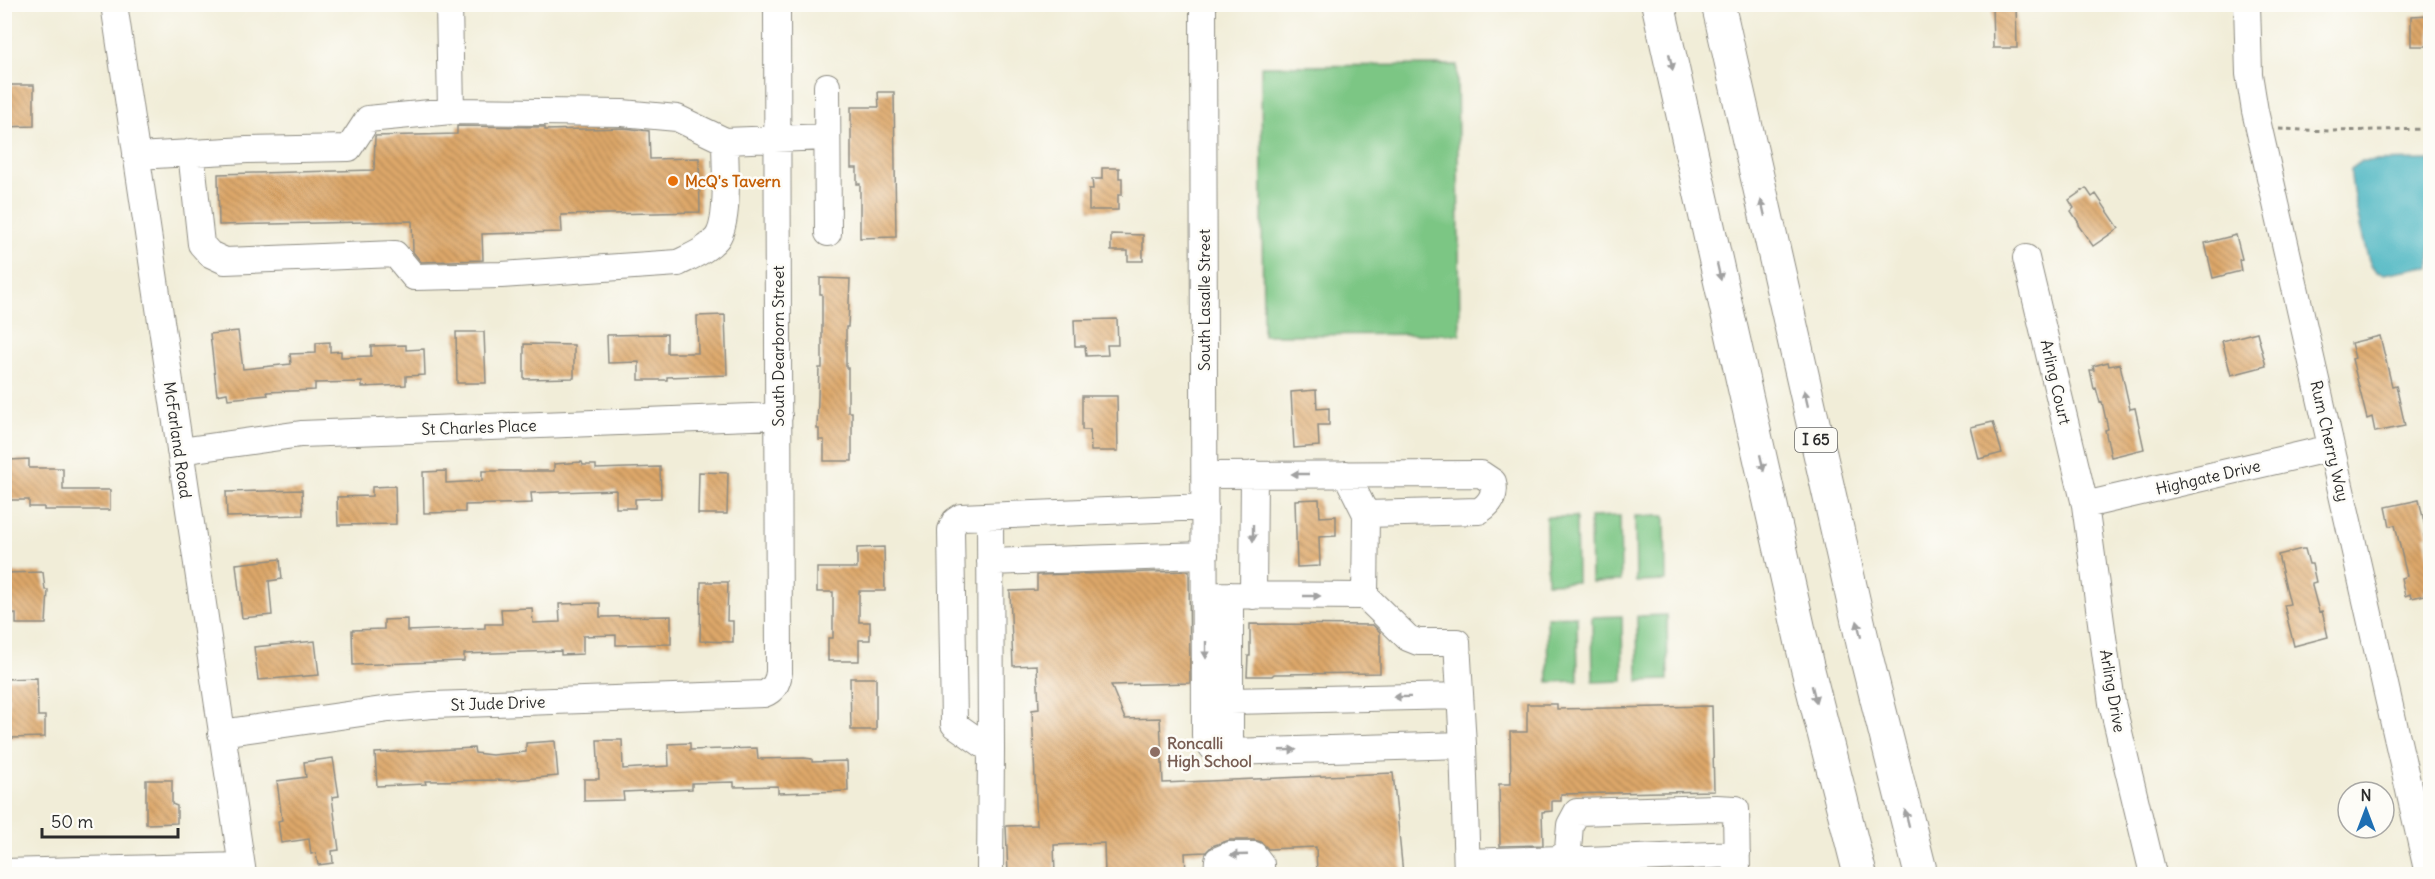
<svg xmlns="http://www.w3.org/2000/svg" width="2435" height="879" font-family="Delius,sans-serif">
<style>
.pitch{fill:#7bc684;stroke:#537858;stroke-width:1.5}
.water{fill:#45b3c0;stroke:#386f76;stroke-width:1.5}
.building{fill:url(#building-back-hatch)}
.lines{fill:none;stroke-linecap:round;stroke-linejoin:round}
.minor-casing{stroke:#8e8c82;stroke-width:28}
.highway-casing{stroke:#8e8c82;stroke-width:35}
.path{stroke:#8e8c82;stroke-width:3;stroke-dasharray:4.5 4.5;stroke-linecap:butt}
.minor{stroke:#fff;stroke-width:26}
.highway{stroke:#fff;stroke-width:33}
.oneway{fill:#a0a0a0}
.food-dot{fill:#e8710a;stroke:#fdfcf7;stroke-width:2}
.education-dot{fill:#8d6e63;stroke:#fdfcf7;stroke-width:2}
.labels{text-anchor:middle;stroke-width:5;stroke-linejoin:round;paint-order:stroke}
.shield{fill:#fdfcf7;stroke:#6a6a68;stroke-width:1.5}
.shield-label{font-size:15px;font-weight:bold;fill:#2b2b2b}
.food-label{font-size:16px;font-weight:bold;fill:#c56008;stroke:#fdfcf7;text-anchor:start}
.street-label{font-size:16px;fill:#2b2b2b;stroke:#fdfcf7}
.education-label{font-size:16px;font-weight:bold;fill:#785e54;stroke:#fdfcf7;text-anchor:start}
</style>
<defs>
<pattern id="building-back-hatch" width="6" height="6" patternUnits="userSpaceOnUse" patternTransform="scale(1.5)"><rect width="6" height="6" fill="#dda769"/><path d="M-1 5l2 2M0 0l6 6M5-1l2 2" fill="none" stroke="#b38857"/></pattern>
</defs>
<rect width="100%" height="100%" fill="#fdfcf7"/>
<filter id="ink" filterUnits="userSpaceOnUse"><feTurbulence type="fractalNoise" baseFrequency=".0167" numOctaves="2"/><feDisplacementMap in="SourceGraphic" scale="12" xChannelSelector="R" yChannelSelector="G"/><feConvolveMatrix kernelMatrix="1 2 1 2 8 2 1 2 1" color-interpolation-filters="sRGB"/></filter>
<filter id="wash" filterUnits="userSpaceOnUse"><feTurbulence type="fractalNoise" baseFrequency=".008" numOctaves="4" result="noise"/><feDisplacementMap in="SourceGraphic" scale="24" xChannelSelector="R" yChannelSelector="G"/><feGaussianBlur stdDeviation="1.35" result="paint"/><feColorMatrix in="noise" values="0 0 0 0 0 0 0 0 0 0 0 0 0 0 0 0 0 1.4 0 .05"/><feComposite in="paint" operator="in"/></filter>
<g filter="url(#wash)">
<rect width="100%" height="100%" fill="#f1edd8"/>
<path class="pitch" d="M1457,65L1460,334L1263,335L1261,66Z
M1620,516L1621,581L1591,582L1590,517Z
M1635,516H1665L1666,581L1636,582Z
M1546,517H1576L1577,582L1547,583Z
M1667,615L1668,680L1638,681L1637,616Z
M1577,616L1578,681L1548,682L1547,617Z
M1622,616L1623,681L1593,682L1592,617Z"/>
<path class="water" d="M2430,160V268L2421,267L2384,274C2379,273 2375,272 2372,267C2366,258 2349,179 2351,169L2362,161Z"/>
<g id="blocks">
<path class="building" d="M1992,4H2016L2017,48H1993Z
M2430,15V46H2411V16Z
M4,85H34V126L4,127Z
M878,92H894L896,237L860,238V184H857V168H851V107H879Z
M457,126L545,127V130L624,128L649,131L650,159L699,158L700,212L561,215L562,232L482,234L483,260L421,262L413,252L412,221L219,225L218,174L374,170L375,136L457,134Z
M1102,168H1119V178H1122V195H1118V210H1089V189H1093L1092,179H1102Z
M2086,188L2092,197L2096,194L2119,228L2093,246L2078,225L2079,223L2071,211L2074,208L2069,200Z
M1111,234L1143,235V261H1128V251H1111Z
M2236,235L2242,259L2239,260L2241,271L2213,278L2205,243Z
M820,278L850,279L848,327H846V368H848V412H852V461H824V440H819V429H817L819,368H822V294H820Z
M725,315L727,375L667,377V380H639V362L608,363L607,335L667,334V353H698L697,316Z
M1117,319L1118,345H1107L1108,355L1086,356L1085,346H1075L1074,320Z
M238,331L243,369L291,364L290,354L316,353V343L330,342V352L341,351V357L371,356V346L406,345V350L424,349L425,375L406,376V385L362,387V382L315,383V390L267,392L268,395L228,399L227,393L217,395L210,334Z
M456,332H484L486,383H457Z
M2257,332L2266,366L2231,375L2222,341Z
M2380,336L2392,386L2396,385L2405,426L2375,432L2372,417L2367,419L2352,359L2355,358L2351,343Z
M524,344L574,345V378L524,379Z
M2108,362L2109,366L2120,364L2130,409L2135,408L2144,449L2111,457L2105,430L2108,429L2102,402L2100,403L2096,388L2094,389L2090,370H2094L2093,366Z
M1316,390L1317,409L1329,408V425H1318L1319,446L1294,448L1291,392Z
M1082,396H1117L1118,451H1091L1090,430H1082Z
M1993,422L2002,453L1979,459L1971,427Z
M29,459V468H63V490H110V510H44V507H29V500H10V460Z
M582,462L583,465H596V469L660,467L661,498L635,499V508H616V490L531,493L532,503L465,505V512L424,513L423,472L446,471V483L482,481V471H554V464Z
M699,472L728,473L727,514H698Z
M395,486L396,524L338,525L337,497L372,496V487Z
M302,490L303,515L227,517L226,492Z
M1319,499L1320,517L1336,516V536L1319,537L1320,566L1297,567L1295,500Z
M2419,500L2427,535H2424L2430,564V589L2424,591L2425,595L2411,598L2410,594L2405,596L2401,578L2407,576L2395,525L2390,526L2386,507Z
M884,547L885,591H859V622H870V640H859V661H828V638H833V592H817V568H857V548Z
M2302,549H2305L2309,564H2312L2316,582L2312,583V586L2319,612L2322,611L2328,637L2294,646L2284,605L2290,604L2278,555Z
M280,559L282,579L269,581L272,615L242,618L236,564Z
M1189,571L1190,683L1111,685L1125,719L1160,718L1163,783L1393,773L1403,874H1317L1316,847L1268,849L1261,842L1254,840H1230L1212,846L1206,852L1185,853L1186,874H1105L1104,843L1054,845L1055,874H1008L1006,826L1037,825L1032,710L1039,709L1037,665L1013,666L1010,591L1037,590V575Z
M43,572L45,590H48L46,624H16V614H11L9,589H4V573Z
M701,582H728L727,621H733V642L700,641Z
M600,603V617L671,616V644L616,645V635L583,636V654L561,655V651L464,654V661L353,665L352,630L384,629V620L407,619V631L485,628V624H502L501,609L532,608L533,623L560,622L559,604Z
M1250,624L1373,625L1380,632V673L1274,674L1272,676H1247L1248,656H1250Z
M315,641L319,675L258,680L254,647Z
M37,678L38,716H45V737L10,738L8,694H4V679Z
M850,678H876V730H851Z
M1527,704H1557V709L1712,706L1714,791L1561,794V801H1552V811L1542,812L1543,845L1500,846L1499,784H1511L1510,732H1527Z
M597,740H622L623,769L669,766L668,744L690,743V750L757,748L758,759L804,758L812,759V762L847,761L848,791L778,793V786L734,787V782L692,783V789L623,792L624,800L584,801V779H599Z
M555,741L558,776L512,780L425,781L426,784L377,786L375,753L474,748L475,753L492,755L526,752V743Z
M333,758L339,796L332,797L339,850L332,851L333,863L318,865L316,853L311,854L309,839L281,843L278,821L282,820L277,781L306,777L304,762Z
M146,780H172V804L177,806V823L146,824Z"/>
</g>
</g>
<g filter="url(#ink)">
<use href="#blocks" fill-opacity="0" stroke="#8e8c82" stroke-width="1.5"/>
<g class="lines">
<g class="minor-casing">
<path id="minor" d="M114,4L243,874
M449,4L451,111
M1203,4L1205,736L1212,747L1230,752L1463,745
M2247,4L2249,74L2255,111L2428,874
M827,86L828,233
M191,152L201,244L210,254L225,261L395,254L414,277L501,275L678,263C692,256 707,250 717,238C730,220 725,164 725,141
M136,156L247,150L349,148L368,119L451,111L622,113L677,118L725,141L827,137
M2026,258L2085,505L2112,703L2153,874
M180,451L301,434L779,416
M1205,475L1481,474L1493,482C1496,495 1490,504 1479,511L1366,514
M2085,505L2331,448
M990,562L1205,555
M1206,595L1365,596L1366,514L1346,474
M1230,595V752
M1253,596L1254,474
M1365,596L1408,638L1418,642H1457L1463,745L1467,874
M1229,701L1460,696
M221,733L389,709L432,705L764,694C774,690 778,682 779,672L777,4
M991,750L954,724L951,530L955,521L961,517L1205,507
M1560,859L1587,860L1737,854
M1467,862L1560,859L1568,850L1570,825L1577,812L1716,808L1736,809L1737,874
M4,872L241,866
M990,874L991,750L990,516
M1217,874L1218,860L1230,855H1254L1261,864V874"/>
</g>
<g class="highway-casing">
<path id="highway" d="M1658,4L1807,666L1860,874
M1718,4L1865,652L1921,874"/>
</g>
<path class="path" d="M2279,129L2329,131L2430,129"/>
<use href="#minor" class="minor"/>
<use href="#highway" class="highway"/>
</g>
<defs><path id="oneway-solid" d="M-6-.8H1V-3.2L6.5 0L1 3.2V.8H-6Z" transform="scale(1.5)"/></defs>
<g class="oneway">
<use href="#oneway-solid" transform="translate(1671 62) rotate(77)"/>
<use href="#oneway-solid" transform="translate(1763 208) rotate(-103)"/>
<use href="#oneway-solid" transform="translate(1719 272) rotate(77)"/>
<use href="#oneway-solid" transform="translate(1806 398) rotate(-103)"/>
<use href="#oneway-solid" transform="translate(1762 463) rotate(77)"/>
<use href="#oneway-solid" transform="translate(1300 474) rotate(180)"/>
<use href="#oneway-solid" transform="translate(1253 533) rotate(90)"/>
<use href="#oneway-solid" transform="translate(1312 596)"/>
<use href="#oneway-solid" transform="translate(1859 629) rotate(-103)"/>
<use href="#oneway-solid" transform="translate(1206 650) rotate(90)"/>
<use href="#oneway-solid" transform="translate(1814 694) rotate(76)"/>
<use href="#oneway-solid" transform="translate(1402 697) rotate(179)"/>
<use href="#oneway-solid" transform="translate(1288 750) rotate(-2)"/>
<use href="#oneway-solid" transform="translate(1907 818) rotate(-104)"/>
<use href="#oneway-solid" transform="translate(1239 855) rotate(178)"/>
</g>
</g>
<circle class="food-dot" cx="673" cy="181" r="6"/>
<circle class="education-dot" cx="1155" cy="752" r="6"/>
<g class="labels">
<rect class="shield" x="1795" y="428" width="42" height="24" rx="4.5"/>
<g class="shield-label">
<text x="1816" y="445">I 65</text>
</g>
<g class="food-label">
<text x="685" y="187">McQ's Tavern</text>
</g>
<g class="street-label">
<text transform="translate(1204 300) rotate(-90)" y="6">South Lasalle Street</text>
<text transform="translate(778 346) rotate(-90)" y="6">South Dearborn Street</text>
<text transform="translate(2056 382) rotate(77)" y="6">Arling Court</text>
<text transform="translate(479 427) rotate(-2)" y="6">St Charles Place</text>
<text transform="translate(178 440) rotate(82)" y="6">McFarland Road</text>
<text transform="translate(2330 441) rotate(77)" y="6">Rum Cherry Way</text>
<text transform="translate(2208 477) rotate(-13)" y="6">Highgate Drive</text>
<text transform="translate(2113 691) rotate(80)" y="6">Arling Drive</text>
<text transform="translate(498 703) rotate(-2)" y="6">St Jude Drive</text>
</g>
<g class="education-label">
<text x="1167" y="749">Roncalli<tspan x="1167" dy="18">High School</tspan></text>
</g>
</g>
<rect width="2435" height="879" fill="none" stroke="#fdfcf7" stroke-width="24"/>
<g transform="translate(2366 810)"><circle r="28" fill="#fdfcf7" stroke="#a9a8a5" stroke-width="1.5"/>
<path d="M0-4.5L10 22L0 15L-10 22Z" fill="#1f6fb2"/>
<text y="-9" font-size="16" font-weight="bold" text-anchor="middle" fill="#2b2b2b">N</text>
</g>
<path d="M42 828v9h136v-9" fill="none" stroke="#2b2b2b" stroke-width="3"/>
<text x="51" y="828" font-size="18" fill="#2b2b2b" stroke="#fdfcf7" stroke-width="4.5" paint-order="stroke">50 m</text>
</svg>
